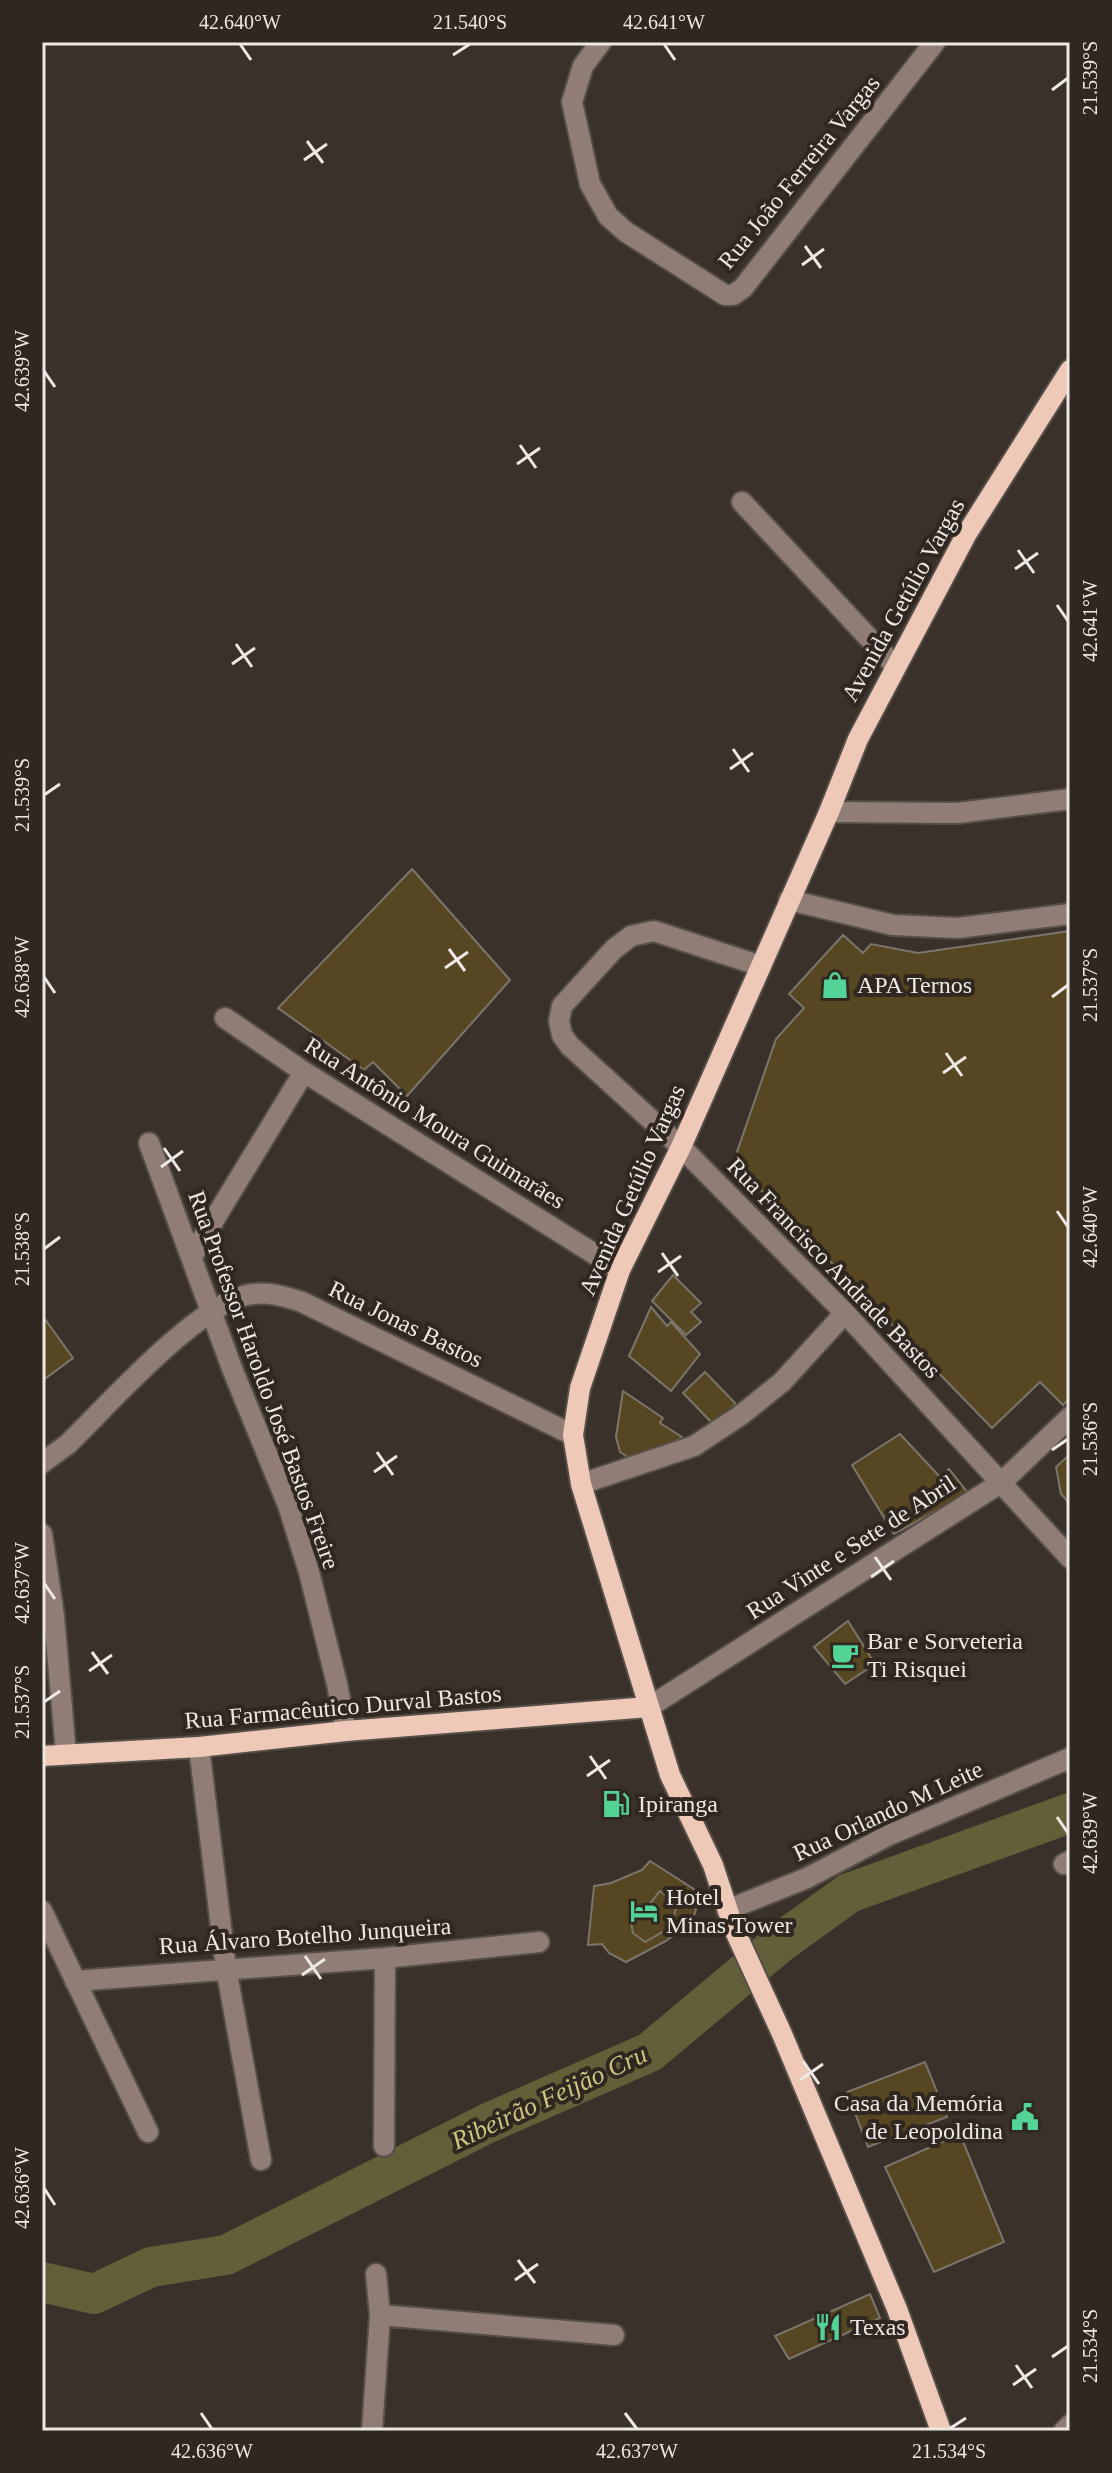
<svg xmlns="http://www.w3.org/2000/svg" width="1112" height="2473" font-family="Georgia,serif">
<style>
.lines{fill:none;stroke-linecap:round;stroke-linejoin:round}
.river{stroke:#635f38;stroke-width:40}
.building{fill:#574622;stroke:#7b766c;stroke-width:2}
.minor-casing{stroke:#564e48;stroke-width:24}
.major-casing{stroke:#564e48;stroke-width:24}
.minor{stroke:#907e76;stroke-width:20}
.major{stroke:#efc9b8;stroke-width:20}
.ticks{fill:none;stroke:#ede8e4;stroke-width:3}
.labels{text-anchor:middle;stroke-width:8;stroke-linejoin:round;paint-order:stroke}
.street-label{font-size:24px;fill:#ede8e4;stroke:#2f2720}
.poi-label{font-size:24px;fill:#ede8e4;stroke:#2f2720;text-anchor:start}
.water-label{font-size:26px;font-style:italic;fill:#ccc582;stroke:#2f2720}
.neatline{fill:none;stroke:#ede8e4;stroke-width:3}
.ticks-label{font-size:20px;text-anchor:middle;fill:#ede8e4}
</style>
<rect width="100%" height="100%" fill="#39312a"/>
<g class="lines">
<path class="river" d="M42,2282L94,2294L151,2267L226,2255L488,2123L650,2052L781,1942L849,1893L1070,1813"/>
</g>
<path class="building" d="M412,869L510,980L407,1096L373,1062L364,1070L278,1008Z
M1070,931V1398L1063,1405L1040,1382L992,1428L757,1186L737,1152L776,1039L804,1008L789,994L843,935L863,953L871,944L918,953Z
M673,1275L701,1303L691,1312L701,1322L686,1335L652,1301Z
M651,1307L667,1326L671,1322L700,1354L671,1391L629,1356Z
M42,1315L73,1358L42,1381Z
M705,1372L736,1404L714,1425L683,1393Z
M623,1391L663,1418L660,1423L682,1437L663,1451L633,1461L620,1452L616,1437Z
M900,1434L940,1477L949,1469L968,1493L894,1534L852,1465Z
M1070,1454V1504L1061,1494L1056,1467Z
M848,1621L875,1664L845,1684L814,1647Z
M650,1861L700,1893L699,1901L692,1921L666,1941L626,1962L609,1953L602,1944L588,1945L594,1886L611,1883L642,1870Z
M660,1891L677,1904L671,1927L645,1942L633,1933L629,1911H644Z
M925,2062L947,2117L868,2147L847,2092Z
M960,2134L1004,2242L934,2272L885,2167Z
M870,2294L880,2318L789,2359L775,2336Z"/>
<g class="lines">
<g class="minor-casing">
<path id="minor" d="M601,42L583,66L572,102L590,184L608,216L626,232L725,295H733L743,288L935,42
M742,502L895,666
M829,812L958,813L1070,799
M789,900L893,925L958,928L1070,914
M761,966L654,931L631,936L614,949L562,1006L559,1021L562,1035L570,1046L681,1147L845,1313L1070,1558
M225,1018L304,1072L620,1270
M149,1143L233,1371L288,1505L309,1572L337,1684L346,1731
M192,1256L304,1072
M42,1463L68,1444C107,1406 197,1305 247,1295C267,1291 284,1296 302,1302L573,1435
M581,1484L694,1446L741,1415L782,1382L845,1313
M42,1534L54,1616L66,1754
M649,1707L1002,1482L1070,1417
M199,1747L226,1968L261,2160
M1064,1864L1070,1861
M727,1910L807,1878L889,1835L1070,1758
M42,1911L148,2132
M75,1981L385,1958L539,1942
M384,2146L385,1958
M380,2315L614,2335
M372,2431L380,2315L376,2274
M1064,2431L1070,2425"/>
</g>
<g class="major-casing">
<path id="major" d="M42,1756L199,1747L346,1731L649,1707
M941,2431L897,2309L782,2034L734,1929L713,1865L670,1775L581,1484L573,1435L580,1388L620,1270L681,1147L829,812L858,739L966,535L1070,370"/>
</g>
<use href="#minor" class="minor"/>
<use href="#major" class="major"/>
</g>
<path class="ticks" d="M240,44L251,60M664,44L675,60M453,55L470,44M1052,90L1068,78M307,141L323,163M304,160L327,144M805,246L821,268M802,265L824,249M44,371L55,387M520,445L536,468M517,464L540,448M1018,550L1034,573M1015,569L1038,553M1057,605L1068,621M236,644L252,667M232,664L255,648M733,749L749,772M730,769L753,753M44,795L60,784M449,949L465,971M445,968L468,952M44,977L55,993M1052,997L1068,985M946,1053L962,1076M943,1073L966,1057M164,1148L180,1171M161,1167L183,1151M1057,1211L1068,1227M44,1249L60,1237M662,1253L678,1276M658,1272L681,1256M1052,1450L1068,1439M377,1452L393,1475M374,1472L397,1456M875,1557L891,1580M871,1577L894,1561M44,1583L55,1599M92,1652L108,1674M89,1671L112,1655M44,1702L60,1691M590,1756L606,1779M587,1776L610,1760M1057,1817L1068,1833M305,1956L321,1979M302,1975L325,1959M803,2061L819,2084M800,2080L823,2064M44,2188L55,2205M518,2260L535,2283M515,2280L538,2264M1052,2357L1068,2346M1016,2365L1032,2388M1013,2385L1036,2369M201,2413L212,2429M625,2413L637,2429M949,2429L966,2418"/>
<defs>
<g id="shop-bare" transform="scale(2.16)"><path d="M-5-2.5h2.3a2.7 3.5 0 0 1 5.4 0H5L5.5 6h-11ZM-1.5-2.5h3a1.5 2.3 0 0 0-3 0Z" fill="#53d396" stroke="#2f2720" stroke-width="2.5" paint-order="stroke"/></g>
<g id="cafe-bare" transform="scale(2.16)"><path d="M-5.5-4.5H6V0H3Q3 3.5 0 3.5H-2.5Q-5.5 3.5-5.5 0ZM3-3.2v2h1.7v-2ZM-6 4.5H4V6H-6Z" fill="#53d396" stroke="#2f2720" stroke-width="2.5" paint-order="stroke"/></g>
<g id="fuel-bare" transform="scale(2.16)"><path d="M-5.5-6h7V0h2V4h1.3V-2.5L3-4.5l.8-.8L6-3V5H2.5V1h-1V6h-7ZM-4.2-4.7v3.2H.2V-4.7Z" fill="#53d396" stroke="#2f2720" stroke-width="2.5" paint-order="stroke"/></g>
<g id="hotel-bare" transform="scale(2.16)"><path d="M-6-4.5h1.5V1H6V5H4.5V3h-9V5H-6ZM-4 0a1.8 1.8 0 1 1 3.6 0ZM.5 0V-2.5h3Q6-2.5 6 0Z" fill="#53d396" stroke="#2f2720" stroke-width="2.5" paint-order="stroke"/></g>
<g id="civic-bare" transform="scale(2.16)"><path d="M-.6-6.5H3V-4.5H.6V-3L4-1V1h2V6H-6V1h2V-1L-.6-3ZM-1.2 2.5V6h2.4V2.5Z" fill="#53d396" stroke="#2f2720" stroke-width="2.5" paint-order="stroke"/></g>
<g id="restaurant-bare" transform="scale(2.16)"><path d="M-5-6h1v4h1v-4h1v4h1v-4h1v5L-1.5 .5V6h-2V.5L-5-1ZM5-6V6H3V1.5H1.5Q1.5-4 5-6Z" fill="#53d396" stroke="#2f2720" stroke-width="2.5" paint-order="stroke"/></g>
</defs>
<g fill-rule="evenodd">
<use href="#shop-bare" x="835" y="985"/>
<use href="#cafe-bare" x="845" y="1655"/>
<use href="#fuel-bare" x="616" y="1804"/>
<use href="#hotel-bare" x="644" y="1911"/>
<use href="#civic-bare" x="1025" y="2117"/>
<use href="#restaurant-bare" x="828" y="2327"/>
</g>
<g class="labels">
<g class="street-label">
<text transform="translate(799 172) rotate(-51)" y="8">Rua João Ferreira Vargas</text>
<text transform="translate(903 600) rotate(-61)" y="8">Avenida Getúlio Vargas</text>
<text transform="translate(435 1123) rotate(32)" y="8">Rua Antônio Moura Guimarães</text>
<text transform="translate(632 1190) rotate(-66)" y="8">Avenida Getúlio Vargas</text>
<text transform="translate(834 1268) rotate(46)" y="8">Rua Francisco Andrade Bastos</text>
<text transform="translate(406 1324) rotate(26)" y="8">Rua Jonas Bastos</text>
<text transform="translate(264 1380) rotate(70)" y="8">Rua Professor Haroldo José Bastos Freire</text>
<text transform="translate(851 1547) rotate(-33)" y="8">Rua Vinte e Sete de Abril</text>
<text transform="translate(343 1707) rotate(-5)" y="8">Rua Farmacêutico Durval Bastos</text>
<text transform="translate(888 1811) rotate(-25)" y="8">Rua Orlando M Leite</text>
<text transform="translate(305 1936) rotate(-4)" y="8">Rua Álvaro Botelho Junqueira</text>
</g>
<g class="poi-label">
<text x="857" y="993">APA Ternos</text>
<text x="867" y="1649">Bar e Sorveteria<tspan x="867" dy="28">Ti Risquei</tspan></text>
<text x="638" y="1812">Ipiranga</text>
<text x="666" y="1905">Hotel<tspan x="666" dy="28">Minas Tower</tspan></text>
<text x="1003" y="2111" text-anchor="end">Casa da Memória<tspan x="1003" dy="28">de Leopoldina</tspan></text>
<text x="850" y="2335">Texas</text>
</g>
<g class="water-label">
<text transform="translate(549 2097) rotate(-25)" y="9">Ribeirão Feijão Cru</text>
</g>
</g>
<rect width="1112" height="2473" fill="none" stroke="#2f2720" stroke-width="88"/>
<rect x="44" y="44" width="1024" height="2385" class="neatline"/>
<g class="ticks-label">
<text x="240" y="29">42.640°W</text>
<text x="470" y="29">21.540°S</text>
<text x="664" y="29">42.641°W</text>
<text transform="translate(1090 78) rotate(-90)" y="7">21.539°S</text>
<text transform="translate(22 371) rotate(-90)" y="7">42.639°W</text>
<text transform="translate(1090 621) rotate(-90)" y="7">42.641°W</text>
<text transform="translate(22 795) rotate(-90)" y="7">21.539°S</text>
<text transform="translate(22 977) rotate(-90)" y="7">42.638°W</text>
<text transform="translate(1090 985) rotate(-90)" y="7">21.537°S</text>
<text transform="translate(1090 1227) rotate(-90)" y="7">42.640°W</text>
<text transform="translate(22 1249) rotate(-90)" y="7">21.538°S</text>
<text transform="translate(1090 1439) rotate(-90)" y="7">21.536°S</text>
<text transform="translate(22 1583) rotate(-90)" y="7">42.637°W</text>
<text transform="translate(22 1702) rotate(-90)" y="7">21.537°S</text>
<text transform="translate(1090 1833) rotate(-90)" y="7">42.639°W</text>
<text transform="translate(22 2188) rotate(-90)" y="7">42.636°W</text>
<text transform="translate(1090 2346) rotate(-90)" y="7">21.534°S</text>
<text x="212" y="2458">42.636°W</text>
<text x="637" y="2458">42.637°W</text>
<text x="949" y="2458">21.534°S</text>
</g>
</svg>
